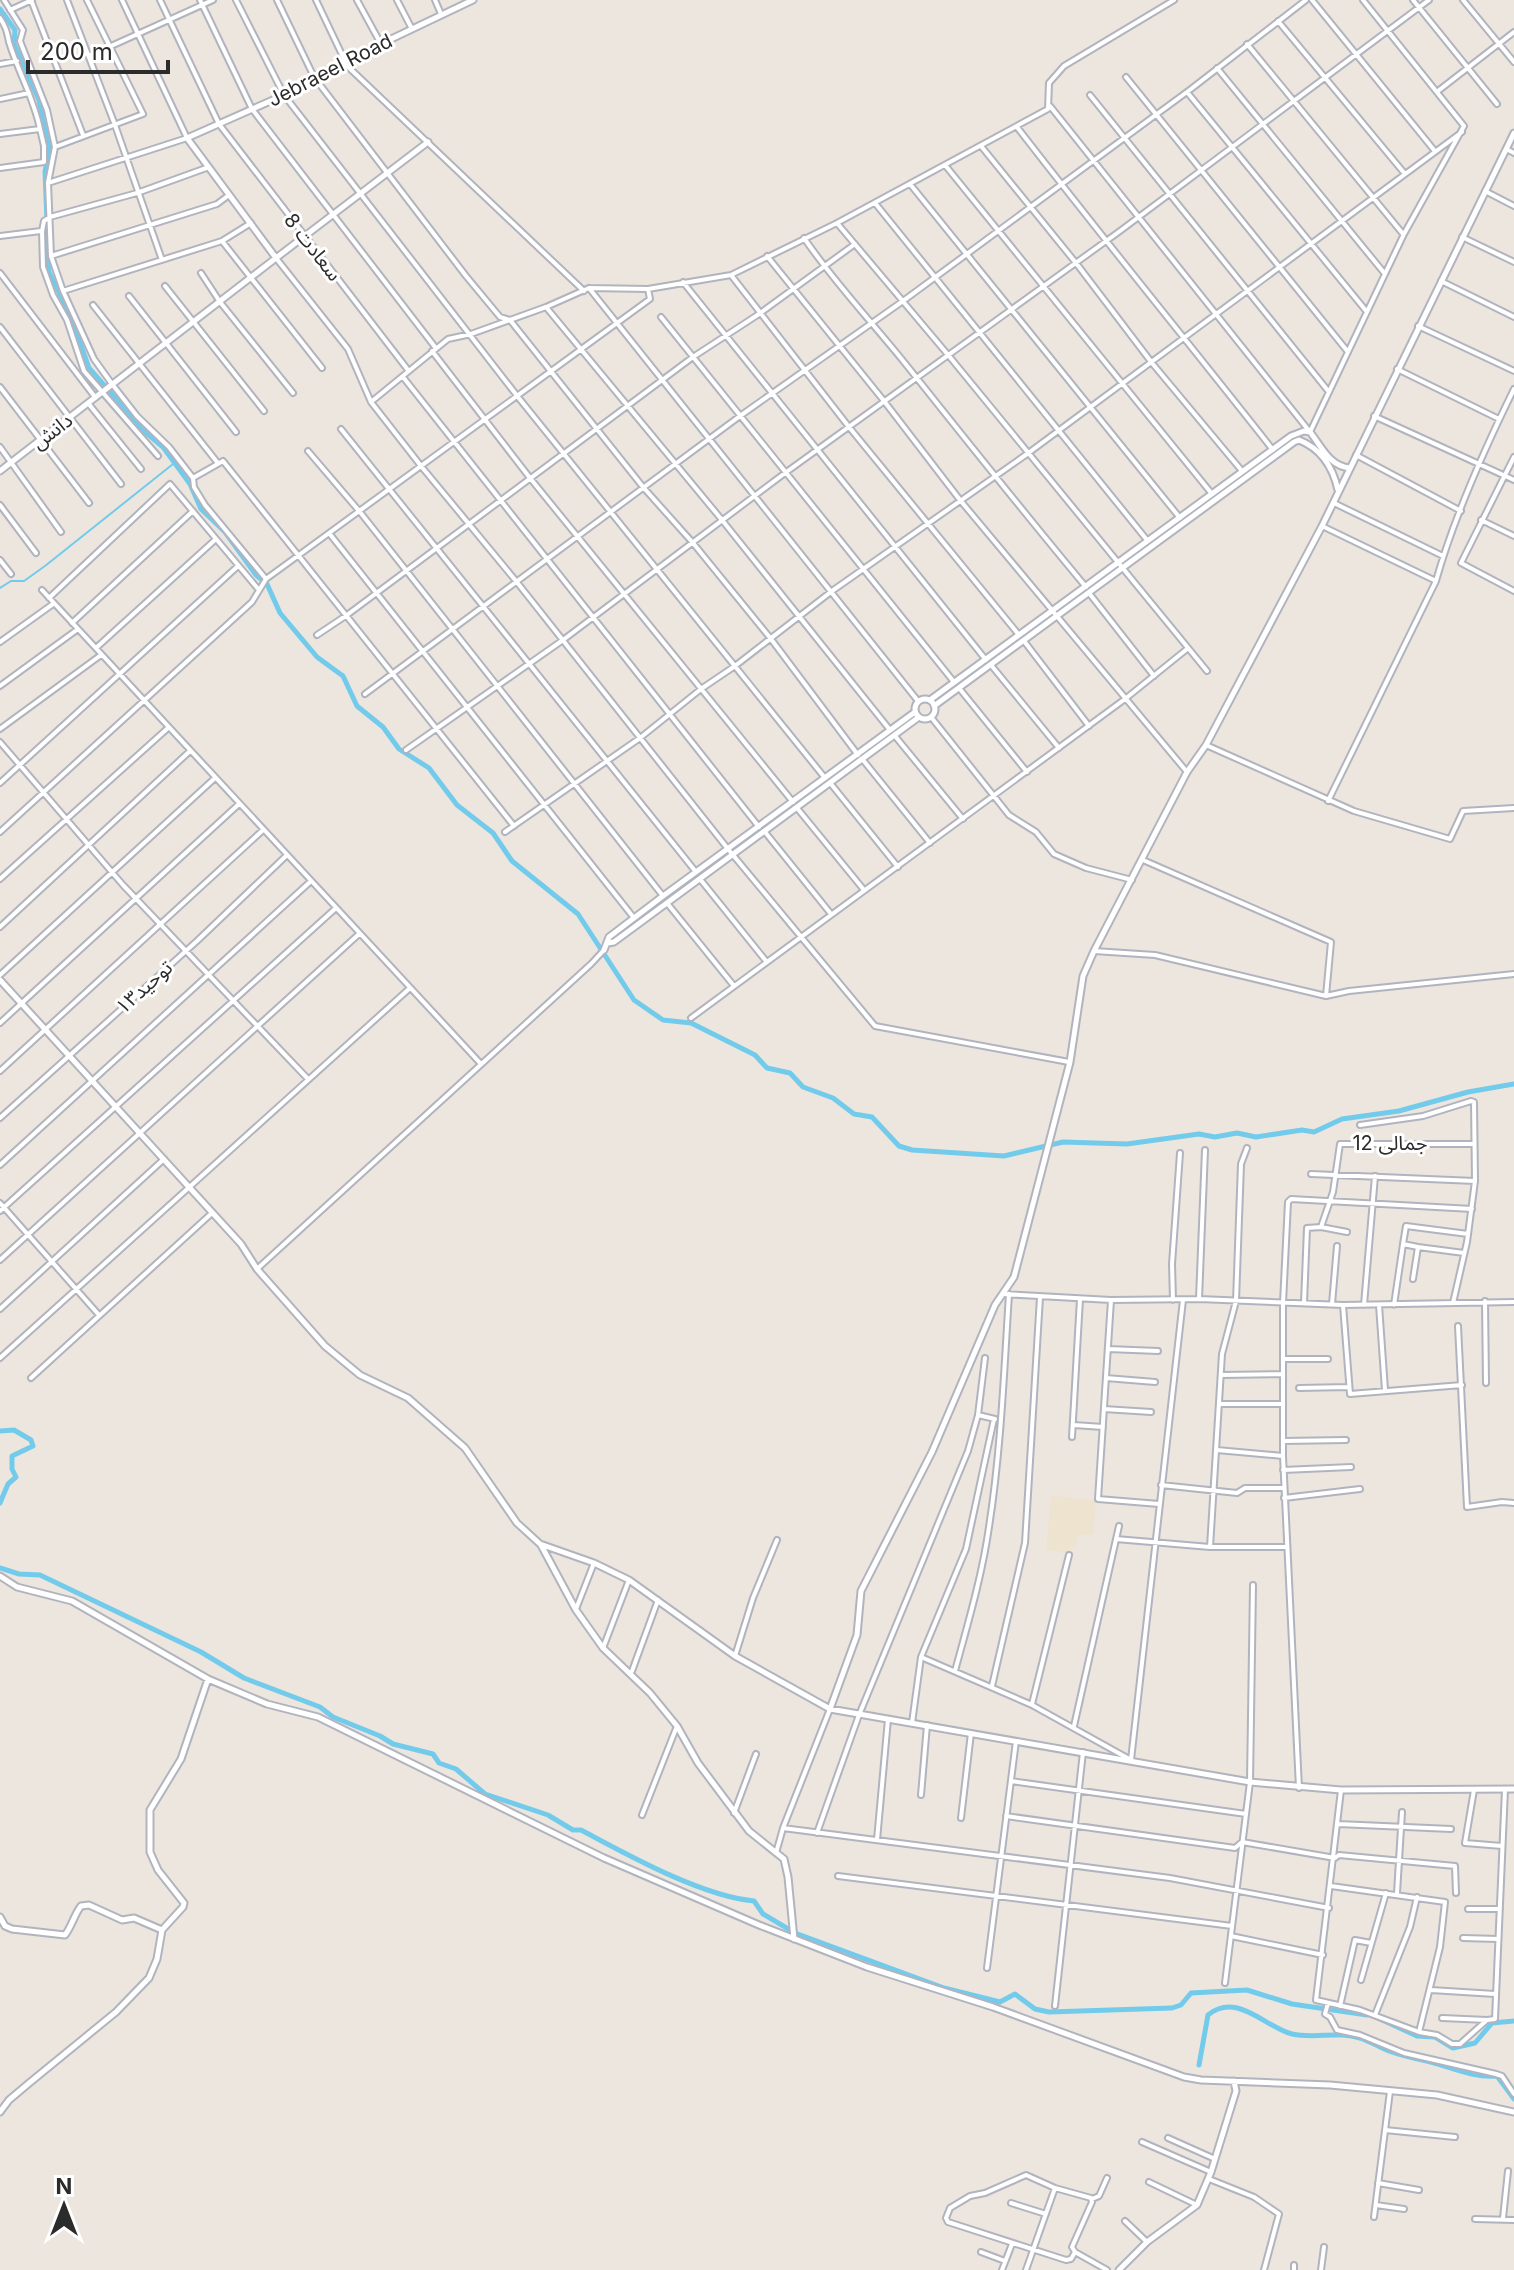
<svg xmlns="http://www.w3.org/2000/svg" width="1514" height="2270" font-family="Inter,'Noto Sans Arabic',sans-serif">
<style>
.education{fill:#eee3ce}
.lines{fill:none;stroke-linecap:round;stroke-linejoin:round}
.stream{stroke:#73cbec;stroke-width:2}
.canal{stroke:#73cbec;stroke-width:5}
.street-casing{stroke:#b1b4be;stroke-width:8}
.secondary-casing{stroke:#b1b4be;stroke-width:9}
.street{stroke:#fff;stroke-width:4}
.secondary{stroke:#fff;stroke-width:5}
.labels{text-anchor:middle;stroke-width:6;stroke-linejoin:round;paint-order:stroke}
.street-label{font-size:20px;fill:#2b2b2b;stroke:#fff}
</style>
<rect width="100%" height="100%" fill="#ede6de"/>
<path class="education" d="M1051,1495L1096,1501L1093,1534L1078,1536L1076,1547H1071V1553L1046,1550Z"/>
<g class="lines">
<path class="stream" d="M0,588L11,581H24L45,566L173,464"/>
<path class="canal" d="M0,9L15,30L14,44L39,100L49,148L45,172L49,272L71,317L89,368L145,432L163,447L190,484L201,509L225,532L256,575L267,584L280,613L317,657L343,676L357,706L383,727L399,749L429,768L457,805L493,833L512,861L578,914L634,1000L663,1020L691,1023L755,1055L767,1068L790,1073L803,1087L833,1098L854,1114L872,1117L899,1146L912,1150L1004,1156L1063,1142L1127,1144L1199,1134L1215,1137L1237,1133L1256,1137L1302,1130L1314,1132L1342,1119L1399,1111L1468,1092L1514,1084
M0,1431L14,1430L31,1440L33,1446L12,1456V1469L16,1477L8,1484L0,1503
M0,1568L19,1574L40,1575L201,1652L244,1678L320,1707L333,1717L380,1736L393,1744L433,1754L439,1763L456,1769L485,1794L548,1815L573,1830H581C628,1855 701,1896 754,1901L763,1914L795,1933L944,1988L1000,2002L1015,1994L1035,2009L1049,2012L1172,2008L1181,2005L1191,1993L1247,1990L1292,2004L1367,2015
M1380,2019L1417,2036L1435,2037L1453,2048L1475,2043L1492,2023L1514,2021
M1199,2065L1208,2015C1237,1991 1266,2028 1292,2034C1315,2039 1338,2031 1360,2038C1370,2041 1379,2047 1389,2051C1402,2056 1417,2059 1431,2062C1453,2068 1473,2078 1497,2076L1514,2099"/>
<g class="street-casing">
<path id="street" d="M4,0L23,30L20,41L47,110L55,147L48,183L51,256L63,291L94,359L112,384L137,416L169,447L193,478L194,487L205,505L266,579
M31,0L83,135
M67,0L115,125L162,260
M160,0L219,124L408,370
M200,0L252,109L435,347
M236,0L284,95L518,397L825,778
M277,0L314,77L466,276L500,317L510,320L643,487L693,543L771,639L858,755
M316,0L345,61
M357,0L381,44
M397,0L412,29
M435,0L441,14
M1312,0L1434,150
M1413,0L1497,104
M1463,0L1514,62
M10,10L32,0
M0,18C6,27 7,32 9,42C18,72 34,98 40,129L0,134
M1278,21L1405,174
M1247,44L1403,234
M89,56L213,0
M343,62L584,291
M0,64L17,61
M1217,68L1385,274
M1126,77L1348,352
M1438,91L1514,32
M1187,92L1367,312
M1090,95L1329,392
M0,99L29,93
M1050,106L1310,432L1404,234L1464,126L1363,0
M1017,127C1101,236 1188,342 1273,450
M981,146L1076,263L1152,363L1242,471
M55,147L143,114L87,0
M1506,149L1514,153
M945,165L1212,494
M0,168L44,162V146L40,129
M48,183L187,138L122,0
M910,184L1180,518
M1485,191L1514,206
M875,203L1147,540
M837,223L949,356L1207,671
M0,236L41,231
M1462,237L1514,262
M804,238C834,282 871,321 904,362C964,437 1024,513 1086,587
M222,241L322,368
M51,256L217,204L229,195
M767,256L884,401L960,500L1187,772
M276,258L348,349L371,402L421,466L516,581L728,849L875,1026L1069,1062
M0,273L95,397
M201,273L220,302L293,393
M731,275L849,427L1019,635
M1441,281L1514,317
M683,282L986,660
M165,286L264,411
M589,288L918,701
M63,291L222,241L251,223
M129,296L236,432
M93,305L217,462
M546,307L722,520L890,730
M661,317L954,682
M1418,326L1514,371
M0,327L121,484
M432,351L530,478L793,802
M1397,369L1499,419
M403,377L759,827
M0,387L89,503
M371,402L448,339L471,334L546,307L589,288L648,289L731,275L837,223L1048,109L1049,83L1064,66L1174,0
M88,403L141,469
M1374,416L1514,480
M341,429L696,872
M0,447L61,532
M308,451L360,512L663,896
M1356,455L1461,511
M158,456L84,371L67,320L53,295L43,267L42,231L44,221L50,217L137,193L209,167
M1514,457L1461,563L1514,591
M193,478L223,461L514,826
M1334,503L1443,556
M0,505L36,553
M1481,520L1514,536
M1322,526L1436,581
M329,533L634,918
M0,560L11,574
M42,590L481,1064
M1089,593L1154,676
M49,598L170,484L259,590
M72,623L193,511
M317,635L347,615L693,357L759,314L855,244
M1024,641L1089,726
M0,642L53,604
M96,648L216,539
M991,665L1059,748
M0,686L78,629
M959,688L1027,772
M365,694L740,416L903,301L1191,89L1306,0
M931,717L1009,815L1036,832L1054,854L1086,868L1132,880
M0,729L101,655
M895,736L963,819
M0,742L123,885L308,1079
M1206,745L1354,811L1450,839L1463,811L1514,808
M406,750L563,640L785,473L1120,231L1429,0
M863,760L930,843
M0,783L238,566
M831,784L898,867
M1328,801L1436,581C1453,520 1486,446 1514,389
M797,808L864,890
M0,832L252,602L266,579L650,299L648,289
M505,832L640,738L701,689L735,666L832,591L1027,454L1462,132
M765,832L831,914
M1143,860L1331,942L1326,996
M0,879L168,728
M700,879L766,961
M667,903L734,986
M0,927L190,751
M1094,951L1155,955L1326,996L1349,991L1514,974
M0,975L215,778
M691,1018L1125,699L1187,649
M0,1023L239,804
M0,1071L263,830
M0,1118L197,941L287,855
M1360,1125L1423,1116L1471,1101L1474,1102L1475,1181L1467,1242L1453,1303
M0,1165L311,881
M1311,1174L1475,1181
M0,1203L99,1315
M0,1211L336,908
M1321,1227L1333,1192L1340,1144H1473
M1403,1244L1406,1226L1468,1234
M0,1260L359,934
M257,1269L591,964L604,950
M1413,1279L1418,1247L1464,1253
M1003,1294L1111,1300L1199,1299L1343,1305L1514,1302
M1199,1299L1205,1150
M1111,1300L1098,1499L1159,1504
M1173,1300L1172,1264L1180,1153
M1485,1301L1486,1383
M1304,1303L1307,1228L1321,1227L1347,1232
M1332,1304L1337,1246
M1343,1305L1350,1394L1462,1385
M1364,1305L1375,1176
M1379,1305L1385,1390
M1394,1305L1403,1244L1418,1247
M0,1309L164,1159
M1458,1326L1467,1507L1502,1502L1514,1503
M1108,1349L1158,1351
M0,1358L410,988
M1283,1359H1328
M1221,1375L1283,1374
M31,1378L212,1213
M1106,1378L1155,1382
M1299,1388L1348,1387
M1221,1404H1283
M1104,1409L1151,1412
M978,1415L995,1419
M1074,1425L1103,1427
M1072,1437L1080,1299
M1283,1441L1346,1440
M1217,1450L1283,1456
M1283,1470L1351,1467
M1161,1485L1237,1493L1245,1488H1284
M1284,1498L1360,1489
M1116,1539L1210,1547H1287
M1210,1547L1222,1354L1236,1301L1241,1164L1247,1148
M576,1609L594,1563
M603,1648L629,1580
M735,1656L753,1598L777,1540
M921,1657L1032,1705L1131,1760L1183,1300
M632,1671L658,1600
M955,1671C968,1623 982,1576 989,1527C1001,1450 1004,1372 1009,1294
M992,1686L1025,1543L1040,1297
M1032,1704L1069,1555
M912,1723L921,1657L966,1549L994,1419
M1074,1726L1119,1526
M1011,1781L1246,1814
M1299,1788L1283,1456V1303L1288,1202L1291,1199L1472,1209
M1341,1790L1316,2000L1360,2010L1419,2032L1437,2035L1452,2044H1460L1487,2020L1495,2019L1505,1789
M1474,1790L1465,1843L1502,1846
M921,1795L927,1725
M734,1813L756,1754
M642,1815L677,1726
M1006,1816L1235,1848L1242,1842L1335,1858L1339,1855L1455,1866L1456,1893
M961,1818L971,1733
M1338,1824L1451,1829
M783,1828L1170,1878L1329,1908
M817,1833L859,1715L968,1451L978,1415L985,1358
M877,1840L888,1719
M776,1853L783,1828L830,1709
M838,1876L1232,1926
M1331,1886L1445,1902L1440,1947L1419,2032
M1397,1893L1402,1812
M1468,1909H1499
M1231,1936L1323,1955
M1463,1938L1498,1939
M987,1968L1016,1741
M1361,1980L1386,1893
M1225,1983L1250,1782L1253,1585
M1431,1990L1495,1994
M1328,2003L1325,2014L1330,2017L1337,2030L1360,2035L1404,2053L1496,2074L1502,2076L1514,2094
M1055,2006L1083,1752
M1340,2006L1355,1940L1371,1943
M1375,2015L1410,1927L1417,1897
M1442,2018L1487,2020
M1385,2130L1455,2137
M1168,2138L1215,2159
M1142,2142L1211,2172
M1209,2179L1254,2197L1279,2214L1264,2270
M1149,2182L1197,2205
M1378,2183L1419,2190
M1092,2199L1099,2196L1107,2178
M1011,2203L1046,2214
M1376,2205L1404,2209
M1374,2217L1390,2091
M1503,2218L1508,2171
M1475,2219L1514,2220
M1125,2221L1147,2242
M981,2252L1005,2261
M1075,2252L1071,2259L1066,2260L948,2222L946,2218L950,2208L970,2196L985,2193L1026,2175L1055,2188L1091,2198L1092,2202L1072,2247L1075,2252L1107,2270
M1002,2270L1012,2244
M1026,2270L1055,2188
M1294,2270V2265
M1321,2270L1324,2247"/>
</g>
<g class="secondary-casing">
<path id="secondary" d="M276,258L428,142
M0,471L276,258L187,138L284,95L345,61L473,0
M915 709a10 10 0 1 1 20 0a10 10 0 1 1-20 0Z
M930,700L1291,436L1304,431L1310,432C1322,447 1329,466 1350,468
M934,706L1294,442L1299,440C1322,449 1333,468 1338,490
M608,943L614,942L919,717
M604,950L609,937L663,896L915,712
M0,980L241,1244L257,1269L325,1346L360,1375L408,1398L465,1448L517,1523L540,1544L594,1563L629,1580L735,1656L830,1709L1250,1782L1341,1790L1514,1789
M541,1545L576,1610L603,1648L650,1693L677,1726L698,1763L749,1831L784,1859L788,1877L794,1939
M0,1576L17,1587L72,1601L208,1679L267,1704L318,1717L604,1858L759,1925L867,1967L993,2007L1184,2077L1201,2080L1330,2085L1437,2095L1514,2112
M830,1709L857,1635L861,1591L932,1452L995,1305L1014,1277L1070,1062L1083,976L1094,951L1187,772L1206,745L1322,526L1514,133
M0,1917L5,1926L12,1929L65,1935C72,1926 74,1915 81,1906L89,1905L122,1920L134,1918L162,1930
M0,2112L9,2100L28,2084L116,2012L149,1978L157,1959L162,1930L183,1907L184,1903L158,1870L150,1852V1810L181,1759L208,1679
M1119,2270L1147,2242L1197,2205L1211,2172L1236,2091L1234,2081"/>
</g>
<use href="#street" class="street"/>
<use href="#secondary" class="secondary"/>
</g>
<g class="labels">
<g class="street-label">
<text transform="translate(330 70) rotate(-27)" y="7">Jebraeel Road</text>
<text transform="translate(313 247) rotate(52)" y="7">سعادت 8</text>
<text transform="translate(52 431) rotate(-37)" y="7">دانش</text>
<text transform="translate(144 987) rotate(-42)" y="7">توحید۱۳</text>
<text x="1390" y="1150">جمالی 12</text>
</g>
</g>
<g transform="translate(64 2206)" stroke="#ffffff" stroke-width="6" paint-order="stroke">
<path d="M0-6L14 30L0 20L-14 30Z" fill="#2b2b2b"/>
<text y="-12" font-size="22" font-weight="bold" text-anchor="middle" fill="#2b2b2b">N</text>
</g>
<path d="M28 60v12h140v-12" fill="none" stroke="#2b2b2b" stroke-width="4"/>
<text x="40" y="60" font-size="24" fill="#2b2b2b" stroke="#ffffff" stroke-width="6" paint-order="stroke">200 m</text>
</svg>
